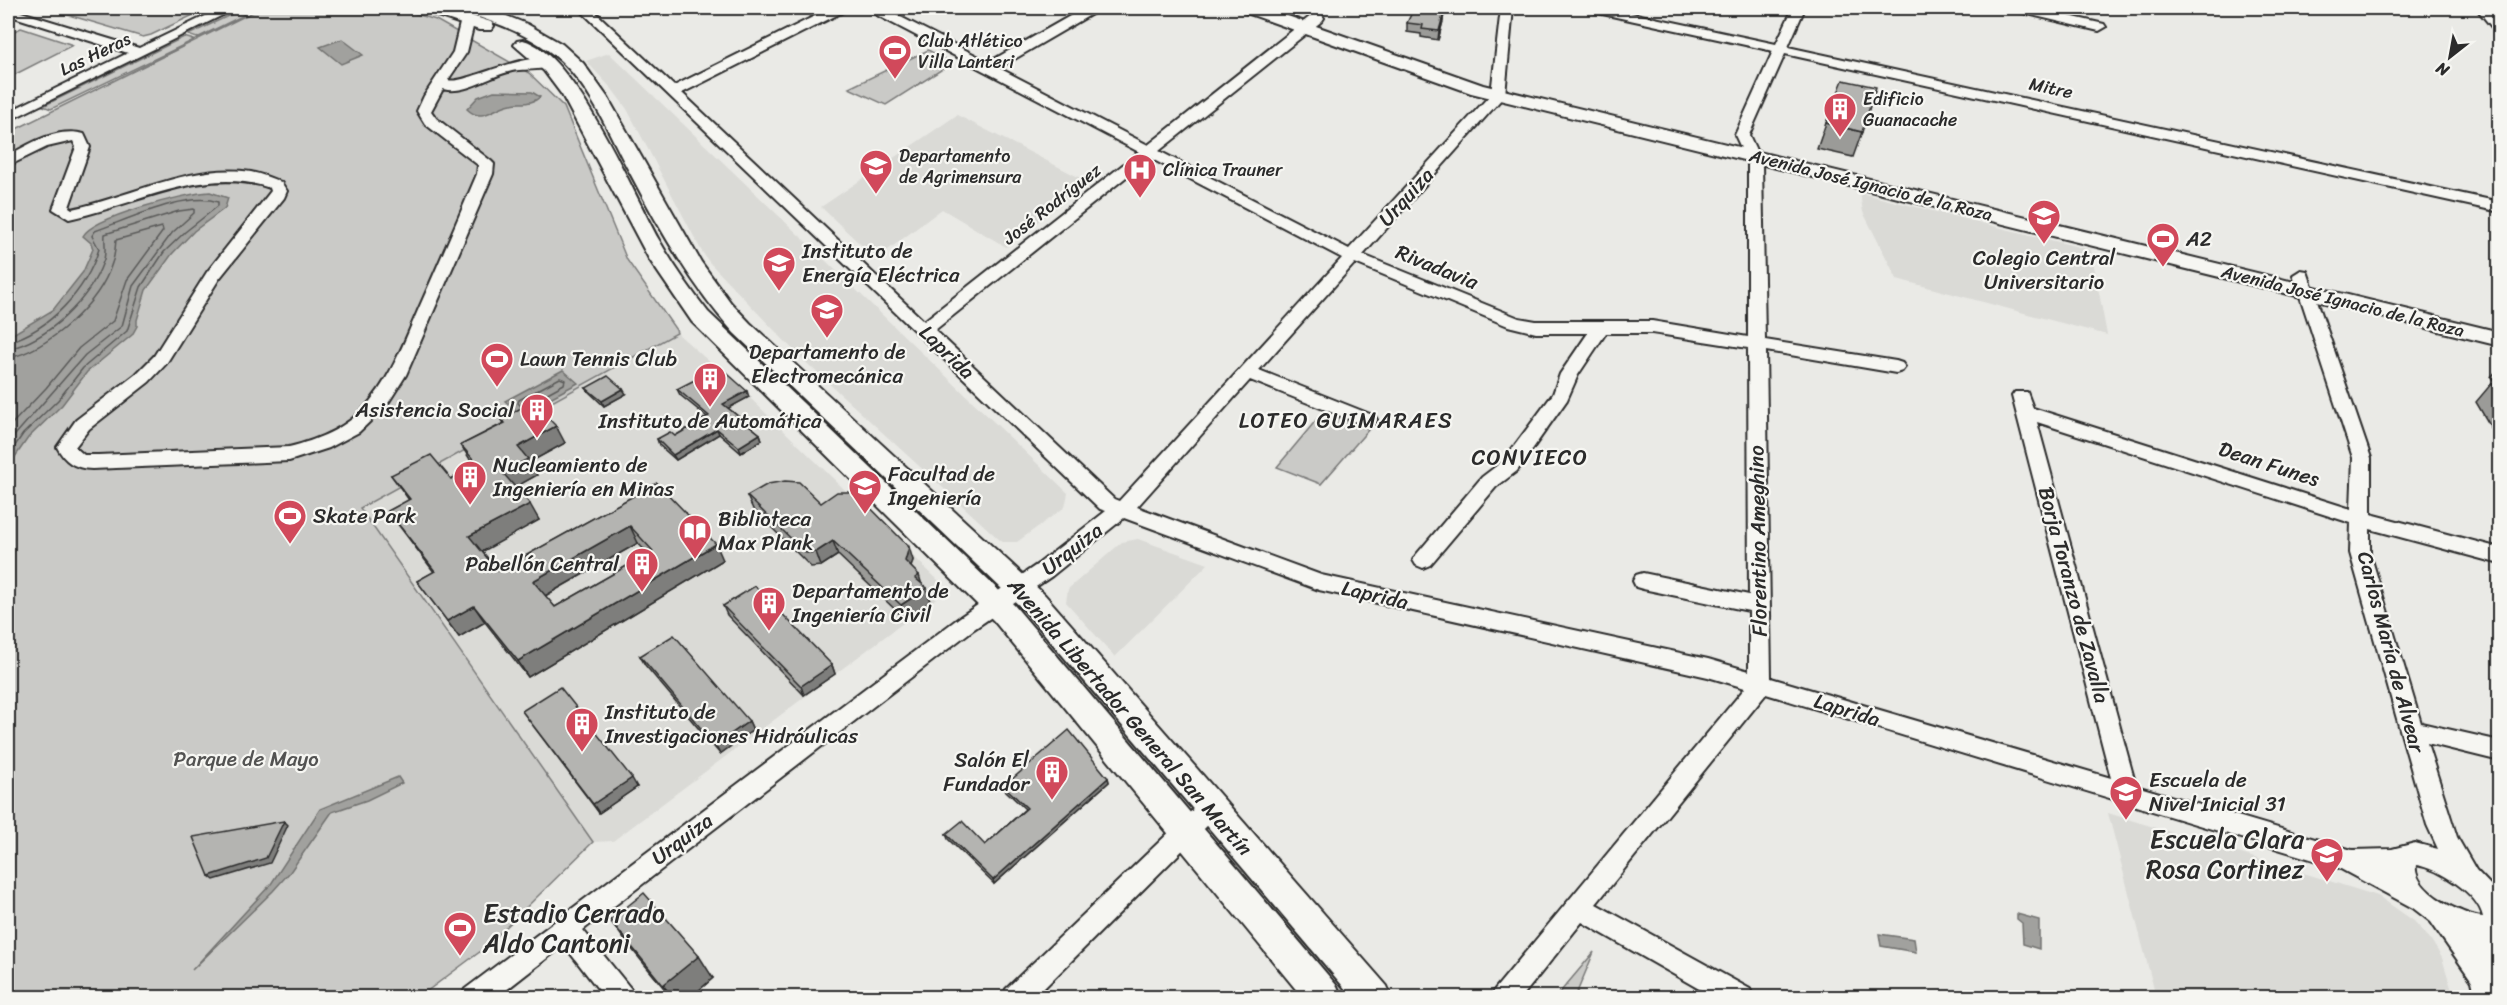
<svg xmlns="http://www.w3.org/2000/svg" width="2507" height="1005" font-family="Sriracha,sans-serif">
<style>
.built{fill:#dadad6}
.green{fill:#cacac7;stroke:#7a7a79;stroke-width:1.5}
.water{fill:#a1a19e;stroke:#727270;stroke-width:1.5}
.lines{fill:none;stroke-linecap:round;stroke-linejoin:round}
.shore{stroke:#5a5a59;stroke-width:1.5}
.minor-casing{stroke:#2b2b2b;stroke-width:4}
.major-casing{stroke:#2b2b2b;stroke-width:4}
.minor{fill:#f6f6f2;fill-rule:evenodd}
.major{fill:#f6f6f2;fill-rule:evenodd}
.wall{fill:#9b9b98;stroke:#2b2b2b;stroke-width:1.5;fill-rule:evenodd}
.shaded-wall{fill:#7e7e7c;stroke:#2b2b2b;stroke-width:1.5}
.building{fill:#b4b4b1;stroke:#2b2b2b;stroke-width:1.5;fill-rule:evenodd}
.labels{text-anchor:middle;stroke-width:4.5;stroke-linejoin:round;paint-order:stroke}
.far-poi-label{font-size:18px;fill:#2b2b2b;stroke:#f6f6f2;text-anchor:start}
.far-street-label{font-size:18px;fill:#2b2b2b;stroke:#f6f6f2}
.street-label{font-size:21px;fill:#2b2b2b;stroke:#f6f6f2}
.poi-label{font-size:21px;fill:#2b2b2b;stroke:#f6f6f2;text-anchor:start}
.park-label{font-size:21px;fill:#535352;stroke:#f6f6f2}
.neighbourhood-label{font-size:22px;letter-spacing:1.5px;fill:#2b2b2b;stroke:#f6f6f2}
.near-poi-label{font-size:26px;fill:#2b2b2b;stroke:#f6f6f2;text-anchor:end}
</style>
<rect width="100%" height="100%" fill="#eaeae6"/>
<filter id="ink" filterUnits="userSpaceOnUse"><feTurbulence type="fractalNoise" baseFrequency=".0167" numOctaves="2"/><feDisplacementMap in="SourceGraphic" scale="12" xChannelSelector="R" yChannelSelector="G"/><feConvolveMatrix kernelMatrix="1 2 1 2 8 2 1 2 1" color-interpolation-filters="sRGB"/></filter>
<g filter="url(#ink)">
<path class="built" d="M609,53L1068,493L1065,507L1017,542H1002L799,356L709,262L701,250L627,109L612,89L586,61Z
M957,115L1088,182L1006,247L942,209L876,259L821,207Z
M1860,193L2091,250L2107,335L1897,279L1863,212Z
M677,333L749,397L941,583L939,596L613,841L593,842L502,714L285,594L375,529L360,508Z
M1138,539L1208,564L1115,657L1066,602L1068,589L1122,542Z
M2108,813L2378,896L2414,921L2431,940L2442,958L2454,997H2156Z"/>
<path class="green" d="M45,8H208L151,35L143,37Z
M245,8L247,11L242,16L197,38L188,35Z
M261,8H397L436,20L529,73L564,107L627,260L676,330L677,333L360,508L593,842L485,948L419,997L8,998V133Z
M21,28L73,45L8,78V34Z
M184,37L194,40L51,109L43,106Z
M928,50L952,63L886,105L849,88Z
M1323,412L1369,429L1321,484L1277,467Z
M1030,617L1180,793L1179,796H1176L1026,620Z
M1212,837L1223,850L1232,854L1354,997H1346L1211,838Z
M1594,952L1575,997H1556Z"/>
<path class="water" d="M342,39L363,55L341,64L320,47Z
M494,91L532,92L540,97C531,106 518,101 507,105C493,109 481,123 467,109L478,97Z
M210,192L228,198L225,208L194,231L172,254L146,290L137,320V326L132,335L87,372L62,405L28,438L8,467V337L53,310L83,272L93,249L91,243L83,236C93,217 186,193 210,192Z
M563,370L578,383L520,414L505,401Z
M398,777L402,783L367,800L332,812L290,872L273,891L192,970L271,884L320,809Z
M2017,914L2039,920V949L2023,944L2022,923L2017,919Z
M1879,934L1914,939L1916,952L1881,946Z"/>
<g class="lines">
<path class="shore" d="M8,342C50,330 86,290 99,249L92,236L95,231C127,220 186,191 218,202V206L185,232L164,252L141,287L127,331L83,368L58,400L23,434L8,456
M8,349C48,340 89,300 103,262C107,253 104,243 105,234L179,211L194,209V213L172,233L133,286L122,326L85,355L8,443
M8,358C48,350 100,303 112,263C115,256 115,248 116,240L162,227L163,231L127,280L113,321L79,348L46,388L8,428
M521,406L518,403L519,400L560,378L565,380L564,384L533,401"/>
<g class="minor-casing">
<path id="minor" d="M8,8L139,48L222,8H237L8,121V112L128,53L8,15Z
M578,8H591L674,86L831,8H846L845,11L682,93L924,321L1139,152L869,11L868,8H883L989,62L1084,8H1098L1097,11L999,68L1148,145L1312,15H1322L1324,18L1322,21L1159,151L1349,249L1491,94L1501,8H1513L1505,95L1363,255L1519,318L1536,321H1652L1748,337V163L1735,135L1773,51L1593,12L1587,8H1608L1776,44L1793,8H1805L1788,47L2500,202V212L1785,54L1749,135L1762,163L1765,340L1896,361L1902,363L1905,367L1902,371L1896,373L1766,351L1771,678L2111,778L2012,396L2015,392H2027L2033,408L2351,509L2353,458L2293,275L2301,270L2307,271L2371,458V514L2500,548V564L2370,529V553L2421,723L2500,741V761L2427,743L2457,837L2476,870L2500,895V954L2496,976L2500,998H2476L2472,981L2431,922L2413,908L2337,867L1766,694L1596,904L1750,989L1754,998H1715L1582,922L1521,998H1491L1495,989L1745,688L1708,677L1319,590L1124,518L1052,576L974,629L583,930L631,989L635,998H605L564,945L496,998H461L465,989L960,617L1038,564L1106,511L1100,509ZM1150,158L1342,258L1119,501L1114,499L935,330ZM1355,263L1508,326L1536,333H1588L1560,374L1553,394L1503,461L1482,477L1416,555L1413,560L1416,565L1423,568L1430,565L1496,487L1517,471L1567,400L1578,375L1606,333H1652L1748,348L1749,595L1643,573L1636,575L1633,581L1636,587L1643,589L1749,611V671L1708,659L1321,575L1137,507L1250,380L1361,424L1368,426L1375,424L1377,420L1375,416L1259,370ZM2037,422L2351,523L2350,553L2427,825L2438,849L2415,843L2392,849L2352,850L2136,786ZM2416,865C2438,868 2479,894 2483,917C2462,916 2412,890 2416,865Z
M2014,8H2034L2104,24L2106,27L2099,31L2015,11Z
M2476,8H2489L2500,20V32L2495,31Z
M468,15L475,19L467,52L448,80C463,86 536,45 554,63C545,72 524,68 512,71C489,76 466,95 443,89L431,111L436,118L491,161L494,164L493,174L406,375L387,405L359,432L329,448L289,461L92,469C74,468 65,462 57,447L76,420L136,374L154,356L207,272L271,191L270,188C202,165 135,206 69,219L53,209L76,147L73,141L47,147L8,166V156C30,143 58,127 84,134L90,147L69,207L72,209C131,197 189,163 251,172C261,174 271,178 281,182L287,191L284,198L219,279L166,364L149,382L89,429L75,447L84,455H98L289,447C317,440 345,429 365,407C391,379 404,342 419,308C439,263 458,219 477,174L478,165L425,124L417,111L424,96L453,52L461,19Z
M1211,797L1219,800L1223,807L1219,814L1034,998H1002L1006,989L1203,800Z"/>
</g>
<g class="major-casing">
<path id="major" d="M424,8H447L491,22L494,26L491,30H479L426,12Z
M462,8H486L527,24L562,44L583,63L608,98L701,262L731,303L750,323L1045,595L1387,986L1392,998H1353L1025,611L734,333C691,285 660,230 630,173C610,136 592,90 561,61C534,36 498,23 464,12Z
M1242,8H1265L1483,85L2500,332V346L1471,93L1244,12Z
M523,40C575,53 633,194 659,240C674,266 690,289 708,312L1014,605L1337,986L1342,998H1303L994,621L692,322L649,259L562,95L544,71L514,45L517,41Z"/>
</g>
<use href="#minor" class="minor"/>
<use href="#major" class="major"/>
</g>
<path class="wall" d="M1438,8V11L1444,12L1443,21L1438,40L1421,37V34L1407,32V23Z
M1826,123L1862,132L1853,157L1817,149Z
M2499,368V441L2476,402L2492,383L2496,384L2491,377Z
M586,388L626,394L604,406L589,392Z
M677,389L749,397L728,408L760,434L762,440L741,453L719,434L676,460L659,445L657,439L675,436L707,417L680,395Z
M501,419L565,443L530,462L537,475L515,487L539,520L482,551L498,571L657,483L723,560L528,677L485,622L459,637L417,581L434,572L400,527L388,511L409,500L391,475L451,479L475,467L471,461L461,445L504,423ZM638,543L648,554L555,607L545,596Z
M747,496L821,503L913,560L911,567L922,584L930,602L905,619L838,555L821,566L811,567L753,509Z
M723,606L832,665L835,674L804,695L727,615Z
M640,656L749,721L753,730L720,754L645,665Z
M522,711L637,787L599,813Z
M1108,778L1109,782L994,884L948,839L946,834L985,845L1025,809L1005,790L1004,786Z
M610,920L713,978L690,998H672L626,942Z"/>
<path class="shaded-wall" d="M1444,12L1443,21L1438,40L1439,31Z
M623,389L626,394L604,406L602,401Z
M747,391L749,397L725,410L723,404Z
M556,426L565,443L530,462L537,475L512,489L502,472L518,447Z
M717,429L719,434L676,460L673,455Z
M760,434L762,440L741,453L739,447Z
M530,504L539,520L480,553L469,536Z
M630,526L638,543L543,597L533,581Z
M833,541L838,555L821,566L816,552Z
M716,544L723,560L528,677L518,661Z
M909,547L913,560L909,574L905,561Z
M919,575L923,589L915,578Z
M927,588L930,602L905,619L901,605Z
M474,606L485,622L459,637L447,621Z
M832,665L835,674L804,695L801,686Z
M749,721L753,730L720,754L715,745Z
M632,778L637,787L599,813L593,804Z
M1108,778L1109,782L994,884L993,880Z
M284,821L288,825L270,863L214,880L209,876Z
M699,956L713,978L690,998H673L663,985Z"/>
<path class="building" d="M1414,8H1438L1437,11L1444,12L1439,31L1422,29L1423,25L1407,23Z
M1843,80L1876,87L1862,132L1826,123Z
M720,367L747,391L723,404L760,434L739,447L717,429L673,455L657,439L670,432L675,436L709,416L677,389Z
M608,376L623,389L602,401L586,388Z
M2492,383L2499,384V396Z
M532,402L556,426L518,447L528,459L502,472L530,504L469,536L498,571L657,483L716,544L518,661L474,606L447,621L417,581L435,571L388,511L410,499L391,475L431,455L451,479L478,465L461,445L505,423L501,419ZM630,526L653,551L555,607L533,581Z
M785,481L799,482L821,503L837,492H855L909,547L905,561L919,575L915,578L927,588L901,605L833,541L816,552L806,553L747,496L768,484Z
M755,586L832,665L801,686L723,606Z
M674,635L749,721L715,745L640,656Z
M560,687L632,778L593,804L522,711Z
M1069,730L1108,778L993,880L946,834L962,821L985,845L1027,808L1004,786Z
M284,821L266,858L209,876L193,837Z
M644,893L699,956L663,985L610,920Z"/>
</g>
<defs>
<g id="stadium-pin" transform="scale(1.725)"><path d="M0 17L-7.5 6A9.5 9.5 0 1 1 7.5 6Z" fill="#d1495b" stroke="#f6f6f2"/><path d="M0-5a6.5 5 0 1 0 0 10a6.5 5 0 1 0 0-10ZM-3.5-1.8h7v3.6h-7Z" fill="#fff"/></g>
<g id="building-pin" transform="scale(1.725)"><path d="M0 17L-7.5 6A9.5 9.5 0 1 1 7.5 6Z" fill="#d1495b" stroke="#f6f6f2"/><path d="M-4-6H4V6H1V3H-1V6H-4ZM-2.5-4.3h1.7v1.8h-1.7ZM.8-4.3h1.7v1.8H.8ZM-2.5-1h1.7V.8h-1.7ZM.8-1h1.7V.8H.8Z" fill="#fff"/></g>
<g id="university-pin" transform="scale(1.725)"><path d="M0 17L-7.5 6A9.5 9.5 0 1 1 7.5 6Z" fill="#d1495b" stroke="#f6f6f2"/><path d="M0-5L7-2L0 1L-7-2ZM-4 1L0 2.5L4 1V4Q0 6-4 4Z" fill="#fff"/></g>
<g id="hospital-pin" transform="scale(1.725)"><path d="M0 17L-7.5 6A9.5 9.5 0 1 1 7.5 6Z" fill="#d1495b" stroke="#f6f6f2"/><path d="M-5-5h3v3.5h4V-5h3V5h-3V1.5h-4V5h-3Z" fill="#fff"/></g>
<g id="school-pin" transform="scale(1.725)"><path d="M0 17L-7.5 6A9.5 9.5 0 1 1 7.5 6Z" fill="#d1495b" stroke="#f6f6f2"/><path d="M0-5L7-2L0 1L-7-2ZM-4 1L0 2.5L4 1V4Q0 6-4 4Z" fill="#fff"/></g>
<g id="library-pin" transform="scale(1.725)"><path d="M0 17L-7.5 6A9.5 9.5 0 1 1 7.5 6Z" fill="#d1495b" stroke="#f6f6f2"/><path d="M-6-4Q-3-5.5-.7-3.5V5Q-3 3-6 4ZM6-4Q3-5.5 .7-3.5V5Q3 3 6 4Z" fill="#fff"/></g>
</defs>
<g fill-rule="evenodd">
<use href="#stadium-pin" x="895" y="51"/>
<use href="#building-pin" x="1840" y="109"/>
<use href="#university-pin" x="876" y="166"/>
<use href="#hospital-pin" x="1140" y="170"/>
<use href="#school-pin" x="2044" y="216"/>
<use href="#stadium-pin" x="2163" y="239"/>
<use href="#university-pin" x="779" y="263"/>
<use href="#university-pin" x="827" y="310"/>
<use href="#stadium-pin" x="497" y="359"/>
<use href="#building-pin" x="710" y="379"/>
<use href="#building-pin" x="537" y="410"/>
<use href="#building-pin" x="470" y="477"/>
<use href="#university-pin" x="865" y="486"/>
<use href="#stadium-pin" x="290" y="516"/>
<use href="#library-pin" x="695" y="531"/>
<use href="#building-pin" x="642" y="564"/>
<use href="#building-pin" x="769" y="603"/>
<use href="#building-pin" x="582" y="724"/>
<use href="#building-pin" x="1052" y="772"/>
<use href="#school-pin" x="2126" y="792"/>
<use href="#school-pin" x="2327" y="854"/>
<use href="#stadium-pin" x="460" y="928"/>
</g>
<g class="labels">
<g class="far-poi-label">
<text x="918" y="47">Club Atlético<tspan x="918" dy="21">Villa Lanteri</tspan></text>
<text x="1863" y="105">Edificio<tspan x="1863" dy="21">Guanacache</tspan></text>
<text x="899" y="162">Departamento<tspan x="899" dy="21">de Agrimensura</tspan></text>
<text x="1163" y="176">Clínica Trauner</text>
</g>
<g class="far-street-label">
<text transform="translate(95 54) rotate(-26)" y="6">Las Heras</text>
<text transform="translate(2051 88) rotate(12)" y="6">Mitre</text>
<text transform="translate(1871 185) rotate(14)" y="6">Avenida José Ignacio de la Roza</text>
<text transform="translate(1052 204) rotate(-38)" y="6">José Rodríguez</text>
<text transform="translate(2343 301) rotate(14)" y="6">Avenida José Ignacio de la Roza</text>
</g>
<g class="street-label">
<text transform="translate(1406 197) rotate(-48)" y="7">Urquiza</text>
<text transform="translate(1437 267) rotate(22)" y="7">Rivadavia</text>
<text transform="translate(947 352) rotate(44)" y="7">Laprida</text>
<text transform="translate(2269 464) rotate(18)" y="7">Dean Funes</text>
<text transform="translate(1758 541) rotate(-91)" y="7">Florentino Ameghino</text>
<text transform="translate(1072 549) rotate(-38)" y="7">Urquiza</text>
<text transform="translate(1375 595) rotate(13)" y="7">Laprida</text>
<text transform="translate(2074 595) rotate(75)" y="7">Borja Toranzo de Zavalla</text>
<text transform="translate(2391 652) rotate(75)" y="7">Carlos María de Alvear</text>
<text transform="translate(1847 710) rotate(17)" y="7">Laprida</text>
<text transform="translate(1130 717) rotate(49)" y="7">Avenida Libertador General San Martín</text>
<text transform="translate(682 839) rotate(-37)" y="7">Urquiza</text>
</g>
<g class="poi-label">
<text x="2186" y="246">A2</text>
<text x="802" y="258">Instituto de<tspan x="802" dy="24">Energía Eléctrica</tspan></text>
<text x="2044" y="265" text-anchor="middle">Colegio Central<tspan x="2044" dy="24">Universitario</tspan></text>
<text x="827" y="359" text-anchor="middle">Departamento de<tspan x="827" dy="24">Electromecánica</tspan></text>
<text x="520" y="366">Lawn Tennis Club</text>
<text x="514" y="417" text-anchor="end">Asistencia Social</text>
<text x="710" y="428" text-anchor="middle">Instituto de Automática</text>
<text x="493" y="472">Nucleamiento de<tspan x="493" dy="24">Ingeniería en Minas</tspan></text>
<text x="888" y="481">Facultad de<tspan x="888" dy="24">Ingeniería</tspan></text>
<text x="313" y="523">Skate Park</text>
<text x="718" y="526">Biblioteca<tspan x="718" dy="24">Max Plank</tspan></text>
<text x="619" y="571" text-anchor="end">Pabellón Central</text>
<text x="792" y="598">Departamento de<tspan x="792" dy="24">Ingeniería Civil</tspan></text>
<text x="605" y="719">Instituto de<tspan x="605" dy="24">Investigaciones Hidráulicas</tspan></text>
<text x="1029" y="767" text-anchor="end">Salón El<tspan x="1029" dy="24">Fundador</tspan></text>
<text x="2149" y="787">Escuela de<tspan x="2149" dy="24">Nivel Inicial 31</tspan></text>
</g>
<g class="park-label">
<text x="246" y="766">Parque de Mayo</text>
</g>
<g class="neighbourhood-label">
<text x="1346" y="428">LOTEO GUIMARAES</text>
<text x="1530" y="465">CONVIECO</text>
</g>
<g class="near-poi-label">
<text x="2304" y="848">Escuela Clara<tspan x="2304" dy="30">Rosa Cortinez</tspan></text>
<text x="483" y="922" text-anchor="start">Estadio Cerrado<tspan x="483" dy="30">Aldo Cantoni</tspan></text>
</g>
</g>
<rect width="2507" height="1005" fill="none" stroke="#f6f6f2" stroke-width="30"/>
<rect x="15" y="15" width="2477" height="975" fill="none" stroke="#2b2b2b" stroke-width="2" filter="url(#ink)"/>
<g transform="translate(2450 57) rotate(211)" stroke="#f6f6f2" stroke-width="4.5" paint-order="stroke">
<path d="M0-4.5L10 22L0 15L-10 22Z" fill="#2b2b2b"/>
<text y="-9" font-size="16" font-weight="bold" text-anchor="middle" fill="#2b2b2b">N</text>
</g>
</svg>
